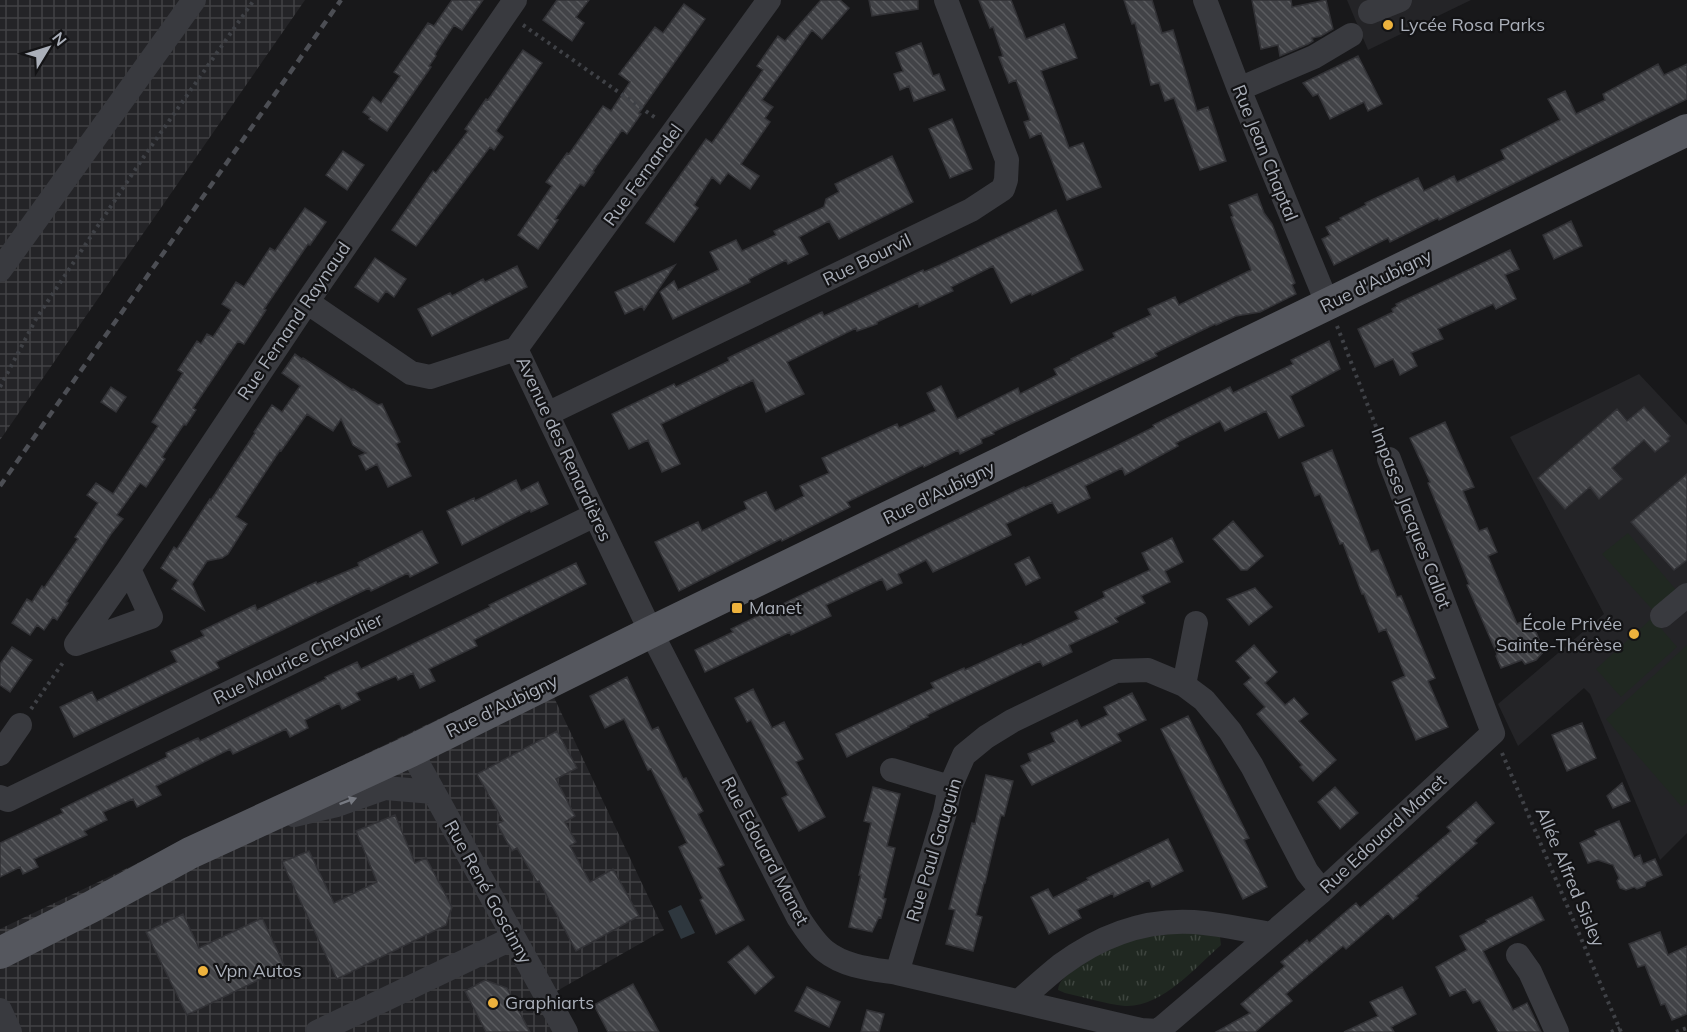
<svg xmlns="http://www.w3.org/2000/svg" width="1687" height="1032" font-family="Mulish,sans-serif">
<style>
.built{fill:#242427}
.industrial{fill:url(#industrial-grid)}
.grass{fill:url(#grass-tufts)}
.green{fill:#202821}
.water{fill:#2e373e}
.building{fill:url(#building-back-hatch);stroke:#323236;stroke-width:1.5}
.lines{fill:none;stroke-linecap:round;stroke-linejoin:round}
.path{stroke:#3f4146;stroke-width:4;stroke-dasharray:3 4.5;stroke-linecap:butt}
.minor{stroke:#393a3f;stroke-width:24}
.major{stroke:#55575e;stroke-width:32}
.rail{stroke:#4c4e54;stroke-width:4.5;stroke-dasharray:8 6;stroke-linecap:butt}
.oneway{fill:#777a82}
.poi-dot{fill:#edb23d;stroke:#131315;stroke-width:2}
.labels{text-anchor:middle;stroke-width:4.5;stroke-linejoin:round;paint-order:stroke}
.poi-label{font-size:18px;fill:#aaafb9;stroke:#131315;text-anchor:start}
.street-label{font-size:18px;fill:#aaafb9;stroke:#131315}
</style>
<defs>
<pattern id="industrial-grid" width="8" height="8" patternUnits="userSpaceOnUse" patternTransform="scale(1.5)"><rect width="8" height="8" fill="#242427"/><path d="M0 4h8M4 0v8" fill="none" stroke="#414144"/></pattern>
<pattern id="grass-tufts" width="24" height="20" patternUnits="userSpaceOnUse" patternTransform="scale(1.5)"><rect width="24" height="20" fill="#202821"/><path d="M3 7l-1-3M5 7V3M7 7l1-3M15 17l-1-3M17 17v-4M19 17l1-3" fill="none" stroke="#3e453f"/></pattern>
<pattern id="building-back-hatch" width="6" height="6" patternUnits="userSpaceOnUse" patternTransform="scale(1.5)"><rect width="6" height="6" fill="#424347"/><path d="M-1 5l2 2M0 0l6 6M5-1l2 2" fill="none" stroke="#5b5c5f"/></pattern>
</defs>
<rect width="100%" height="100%" fill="#18181a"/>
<path class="built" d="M1347,0H1471L1368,50Z
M1639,374L1687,425V833L1660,860L1590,694L1584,688L1518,746L1498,704L1604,614L1510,437Z"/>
<path class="industrial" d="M0,0H305L0,440Z
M541,670L664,930L555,992L578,1032H0V929Z"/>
<path class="grass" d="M1167,932L1206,934L1220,937L1221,945C1196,967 1161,1008 1125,1006C1105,1004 1084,997 1065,993L1058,990C1059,981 1065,977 1072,971C1101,943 1129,941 1167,932Z"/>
<path class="green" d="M1628,533L1682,597L1659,617L1602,554Z
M1652,618L1677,647L1621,697L1596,669Z
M1687,645V803L1682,807L1606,719Z"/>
<path class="water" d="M681,905L695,933L681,939L668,911Z"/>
<path class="building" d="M452,0H483L462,30L454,25L435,54L436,56L429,66L431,67L387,131L369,119L370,117L363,112L373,97L381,103L400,76L394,72L428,23L434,26Z
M557,0H589L576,17L584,23L572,41L543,20Z
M821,0H840L849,8L822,39L812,30L762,100L773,107L765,118L770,122L741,164L759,176L750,189L728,173L720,184L712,177L694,205L698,208L674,242L646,223L706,139L712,143L763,70L757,66L778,36L785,41Z
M869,0H918V9L872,16Z
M979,0H1011L1026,39L1064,24L1077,58L1041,71L1069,148L1083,143L1101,187L1067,200L1041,133L1030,138L1024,122L1030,120L1016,80L1009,83L999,57L1003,56L993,27L990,28Z
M1124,0H1152L1162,33L1173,30L1197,111L1208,107L1226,161L1200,170L1174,98L1165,101L1159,83L1151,85L1135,23L1132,24Z
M1252,0H1291L1292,7L1326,0L1333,29L1321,36L1312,38L1313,41L1308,44L1280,56L1278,45L1261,49Z
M684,4L705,19L639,113L641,114L627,134L622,130L593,171L594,172L584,186L580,184L555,219L558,220L538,249L518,235L552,186L546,182L567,153L569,154L603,106L611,111L630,82L619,74L655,27L663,33Z
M921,43L933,76L939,74L945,90L914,101L909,86L900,90L894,74L903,71L896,53Z
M523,50L542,63L496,131L503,137L494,150L490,147L416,246L392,230L433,171L436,173L468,131L465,129L486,99L488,100Z
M1358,56L1382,104L1368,111L1364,102L1330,119L1318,94L1313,96L1303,83Z
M1658,64L1664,75L1687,64V99L1439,220L1438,218L1390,242L1388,238L1334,265L1322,239L1330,235L1326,227L1341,220L1340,218L1366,205L1365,203L1418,178L1424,191L1454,176L1457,182L1505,159L1501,150L1560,120L1548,99L1565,91L1576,114L1605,100L1603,94Z
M952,119L972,169L950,178L929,129Z
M343,151L364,165L347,190L326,175Z
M892,156L913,202L839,239L829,221L799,237L808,254L788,264L786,260L749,279L750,282L673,319L660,292L674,281L678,290L719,270L710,252L736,240L742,251L776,235L774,231L824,207L826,199L839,192L835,184Z
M1257,194L1264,213L1272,224L1295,283L1292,285L1296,294L1260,312L1236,316L1216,325L1215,324L1155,353L1157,356L993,432L994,434L981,439L982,443L960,454L958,450L924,467L923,465L847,502L850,507L782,541L781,539L679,591L655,542L698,522L702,531L747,509L744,502L766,492L775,511L804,496L800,486L829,473L822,458L897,424L899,428L936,411L927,393L941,386L957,419L1018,388L1020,394L1057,375L1054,369L1072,360L1071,359L1115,337L1113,333L1151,315L1148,309L1175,297L1179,305L1251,270L1231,217L1233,216L1229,205Z
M305,208L326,222L310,245L308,244L264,309L266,310L244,344L238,341L193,408L196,410L186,425L184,424L162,457L165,459L146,487L140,483L117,515L123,519L111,534L66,602L68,603L57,620L53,617L44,630L37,625L30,635L12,623L27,599L32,602L42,586L44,588L78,539L75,537L98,503L87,495L96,483L113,494L158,426L152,422L183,373L178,370L197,341L201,344L207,334L213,337L231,310L222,304L236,282L244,287L270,248L275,251Z
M1056,210L1083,270L1032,295L1031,293L1011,303L993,266L951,287L953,291L919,307L918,303L877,322V324L857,331L856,328L787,362L804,394L766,412L753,380L741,386V385L661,424L680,464L662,472L648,440L629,449L612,414L674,384L676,387L729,361L728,358L822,312L824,316L923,270L924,272L940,265Z
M1571,221L1582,246L1554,259L1543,235Z
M1510,250L1519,269L1505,275L1516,299L1496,309L1493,304L1438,329L1443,339L1411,353L1417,366L1400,375L1393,359L1375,367L1358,329L1393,312L1392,309L1397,306L1396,304Z
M375,258L406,279L394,297L386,291L378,302L355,287Z
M675,265L644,310L642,306L625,314L615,292Z
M517,266L527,287L432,336L418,309L450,293L452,296L483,279L485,282Z
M1329,341L1340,369L1290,396L1304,426L1279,438L1266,411L1225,431L1220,421L1176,443L1178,446L1125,475L1122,468L1085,486L1090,498L1058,513L1052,502L1006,524L1011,535L967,556L933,572L926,560L898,574L902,583L887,590L882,579L826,605L831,616L791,635L790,632L705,672L695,650L733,632L731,629L1024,487L1025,488L1112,448L1154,427L1153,425L1230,387L1233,393L1293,364L1291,360Z
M295,354L302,359L303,358L352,390L353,389L378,405L382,404L400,442L396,444L411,476L388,487L377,464L366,470L359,456L366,453L353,445L341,419L333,431L307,414L281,451L280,450L236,517L247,524L228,554L222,558L207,561L192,584L204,610L172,589L178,580L161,568L174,547L177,549L210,499L211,500L255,433L254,432L272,405L282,412L300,386L282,373Z
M111,387L126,397L116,412L101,402Z
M1644,407L1670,436L1667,439L1669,441L1655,452L1644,440L1612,468L1622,479L1599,499L1590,487L1565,509L1538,478L1617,409L1627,421Z
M1445,422L1474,487L1463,491L1479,531L1487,528L1497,552L1488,556L1517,624L1530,618L1544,651L1536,660L1525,664L1522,660L1501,668L1496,656L1497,654L1467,585L1469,584L1428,483L1430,482L1410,438Z
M1332,450L1371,552L1378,550L1397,597L1401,596L1435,678L1428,681L1448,727L1416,740L1392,682L1405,676L1386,629L1379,632L1364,594H1362L1343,543L1340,544L1320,494L1315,496L1302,463Z
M1687,474V560L1674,570L1631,522Z
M516,480L521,491L538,482L548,504L531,512L530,510L462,545L447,511L474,498L475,501Z
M1233,521L1263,556L1247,570H1241L1213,539Z
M422,531L438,563L410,577L408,573L371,591L369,588L216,662L219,668L74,737L60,707L92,692L97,701L177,662L171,651L204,636L201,631L255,605L257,610L316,582L317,584L359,566L358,563Z
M1172,538L1183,562L1165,571L1170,582L1141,596L1145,603L1115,618L1118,622L1069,645L1072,652L1043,666L1040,661L927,715L928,717L908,726L909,727L847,757L836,734L934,688L931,683L964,668L965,670L1021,644L1022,646L1079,619L1075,612L1105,597L1103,592L1150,570L1142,553Z
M1029,557L1040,578L1026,585L1015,564Z
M576,563L586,584L474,640L477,646L429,669L435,681L420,688L413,673L398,680L396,676L356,693L360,700L342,709L339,703L305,720L308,728L290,737L286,729L233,754L230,749L156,786L161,795L137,807L133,799L103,812L107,820L84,831L87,835L34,859L38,867L23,874L20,867L0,877V843L63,813L61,809L167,757L166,753L198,738L200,741L326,679L325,677L357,662L361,669L490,607L489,605Z
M1255,588L1272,607L1249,625L1227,599Z
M1254,645L1277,672L1265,683L1285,705L1294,698L1308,714L1299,721L1336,760L1313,781L1300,767L1302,765L1257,714L1265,707L1244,684L1251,678L1236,661Z
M12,647L32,660L10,692L0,685V664Z
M627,677L652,730L658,727L683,779L686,778L703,811L698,814L724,865L718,868L744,920L716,934L700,900L703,898L679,847L687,843L651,769L648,770L624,719L605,728L590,696Z
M753,689L772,728L784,722L803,759L796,762L825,817L799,831L782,798L788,795L751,720L747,722L735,698Z
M1132,693L1146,720L1117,734L1121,741L1032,785L1021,766L1031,761L1028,754L1055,742L1051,733L1077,720L1081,728L1108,715L1104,707Z
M1188,716L1249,838L1244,840L1267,887L1243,899L1161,729Z
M1582,723L1596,758L1567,771L1552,735Z
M557,731L577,768L556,779L575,816L565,822L576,842L570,846L590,882L613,869L639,916L576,951L539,881L537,882L517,848L512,851L497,824L503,821L477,774Z
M986,775L1013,781L1004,816L1001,815L985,883H984L976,915L982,917L973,951L946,944L955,910L949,909L972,823L975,824Z
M1622,783L1630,801L1613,808L1607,796Z
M873,787L900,794L887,846L895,848L883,898L886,899L881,918L879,917L872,932L849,927L861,875H859L871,823L864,821Z
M1335,787L1358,813L1340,829L1318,802Z
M1476,802L1494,823L1474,841L1477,843L1416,896L1418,898L1393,919L1388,913L1346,949L1343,946L1286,994L1292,1001L1255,1032H1216L1250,1013L1241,1004L1285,966L1281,962L1307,940L1309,943L1356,903L1360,908L1451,831L1447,827Z
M395,815L415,863L426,858L452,907L446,925L337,979L282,862L309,851L334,903L377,882L356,831Z
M1619,821L1634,858L1640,855L1643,864L1655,859L1662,875L1646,882L1645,886L1637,889L1634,887L1626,890L1620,888L1617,881L1619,878L1613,865L1598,860L1588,863L1580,843L1597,835L1595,831Z
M1168,839L1183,871L1152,887L1149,880L1114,897L1113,893L1077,910L1081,918L1049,934L1031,897L1048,889L1053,898L1088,880L1087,878Z
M1532,897L1544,920L1483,951L1513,1010L1527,1003L1541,1032H1498L1480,1000L1473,1003L1465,989L1450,996L1436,967L1467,950L1460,936L1487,922L1486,920Z
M183,914L199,948L262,918L285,967L187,1015L146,932Z
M1660,932L1668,955L1687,946V1014L1672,1020L1665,1004L1661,1005L1645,965L1638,967L1629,944Z
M748,946L774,977L755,994L728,962Z
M485,980L507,988L530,1032H486L465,991Z
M633,984L659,1032H608L594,1005Z
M807,987L840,1002L829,1027L795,1011Z
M1402,987L1416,1014L1391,1027L1394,1032H1344L1378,1016L1370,1002Z
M867,1010L884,1014L879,1032H861Z"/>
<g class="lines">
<path class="path" d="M523,25L657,119
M1337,326L1382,442
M0,387L36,319L143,158L254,0
M31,709L64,661
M1502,753L1621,1032
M1611,1032L1620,1028
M1676,1032L1687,1028"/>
<path class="minor" d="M1205,0L1239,89L1328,305
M1370,12L1400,0
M1239,89L1314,57L1351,35
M0,270L194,0
M307,302L411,373L430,377L516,349L651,632L798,917C806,929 814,942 825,951C845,967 872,969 897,973L1141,1030L1158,1031L1322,891L1493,733L1389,459
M516,349L769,0
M547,414L971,210L1003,189L1006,180L1007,160L946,0
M1662,616L1687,595
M76,644L129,569L307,302L515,0
M76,644L151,617L129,569
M1184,685L1196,623
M411,751L566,1032
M0,754L20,725
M892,770L950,787
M0,797L8,800L595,515
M294,815L337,805L385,788L433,792
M1518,955L1530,972L1557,1032
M897,973L945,812L950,787L964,755L986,737L1012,721L1116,671L1148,670L1184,685L1204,700L1230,731L1252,766L1307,872L1322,891
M1019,1001C1033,989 1047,976 1061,965C1100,936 1145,919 1194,922C1220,924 1246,930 1271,934
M0,1010L10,1032
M317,1032L513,938"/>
<path class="major" d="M0,953L91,907L190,853L411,751L651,632L1687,130"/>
<path class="rail" d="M0,486L341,0"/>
</g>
<defs><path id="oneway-solid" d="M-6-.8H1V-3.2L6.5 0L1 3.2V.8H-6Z" transform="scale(1.5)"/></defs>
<use class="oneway" href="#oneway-solid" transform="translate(348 801) rotate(-20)"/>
<g class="poi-dot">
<circle cx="1388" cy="25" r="6"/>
<rect x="731" y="602" width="12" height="12" rx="3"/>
<circle cx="1634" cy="634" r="6"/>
<circle cx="203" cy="971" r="6"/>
<circle cx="493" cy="1003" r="6"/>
</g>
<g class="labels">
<g class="poi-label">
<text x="1400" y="31">Lycée Rosa Parks</text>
<text x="749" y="614">Manet</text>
<text x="1622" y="630" text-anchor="end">École Privée<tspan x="1622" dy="21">Sainte-Thérèse</tspan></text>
<text x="215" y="977">Vpn Autos</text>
<text x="505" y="1009">Graphiarts</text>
</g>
<g class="street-label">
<text transform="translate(1265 153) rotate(68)" y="6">Rue Jean Chaptal</text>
<text transform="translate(643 175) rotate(-54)" y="6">Rue Fernandel</text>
<text transform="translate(867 260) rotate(-26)" y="6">Rue Bourvil</text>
<text transform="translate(1376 281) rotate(-26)" y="6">Rue d'Aubigny</text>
<text transform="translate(294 321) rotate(-56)" y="6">Rue Fernand Raynaud</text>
<text transform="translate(564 449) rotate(65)" y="6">Avenue des Renardières</text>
<text transform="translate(939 493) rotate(-26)" y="6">Rue d'Aubigny</text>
<text transform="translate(1411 518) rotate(69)" y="6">Impasse Jacques Callot</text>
<text transform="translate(298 659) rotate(-26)" y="6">Rue Maurice Chevalier</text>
<text transform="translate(502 706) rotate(-26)" y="6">Rue d'Aubigny</text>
<text transform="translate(1383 834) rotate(-43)" y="6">Rue Edouard Manet</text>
<text transform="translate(934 850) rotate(-73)" y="6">Rue Paul Gauguin</text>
<text transform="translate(765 851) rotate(62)" y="6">Rue Edouard Manet</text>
<text transform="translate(1570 877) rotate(67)" y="6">Allée Alfred Sisley</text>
<text transform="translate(488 892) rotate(61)" y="6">Rue René Goscinny</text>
</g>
</g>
<g transform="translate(48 48) rotate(52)" stroke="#131315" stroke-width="4.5" paint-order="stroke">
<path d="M0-4.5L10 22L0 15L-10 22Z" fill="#aaafb9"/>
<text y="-9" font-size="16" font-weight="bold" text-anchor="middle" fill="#aaafb9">N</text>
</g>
</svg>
